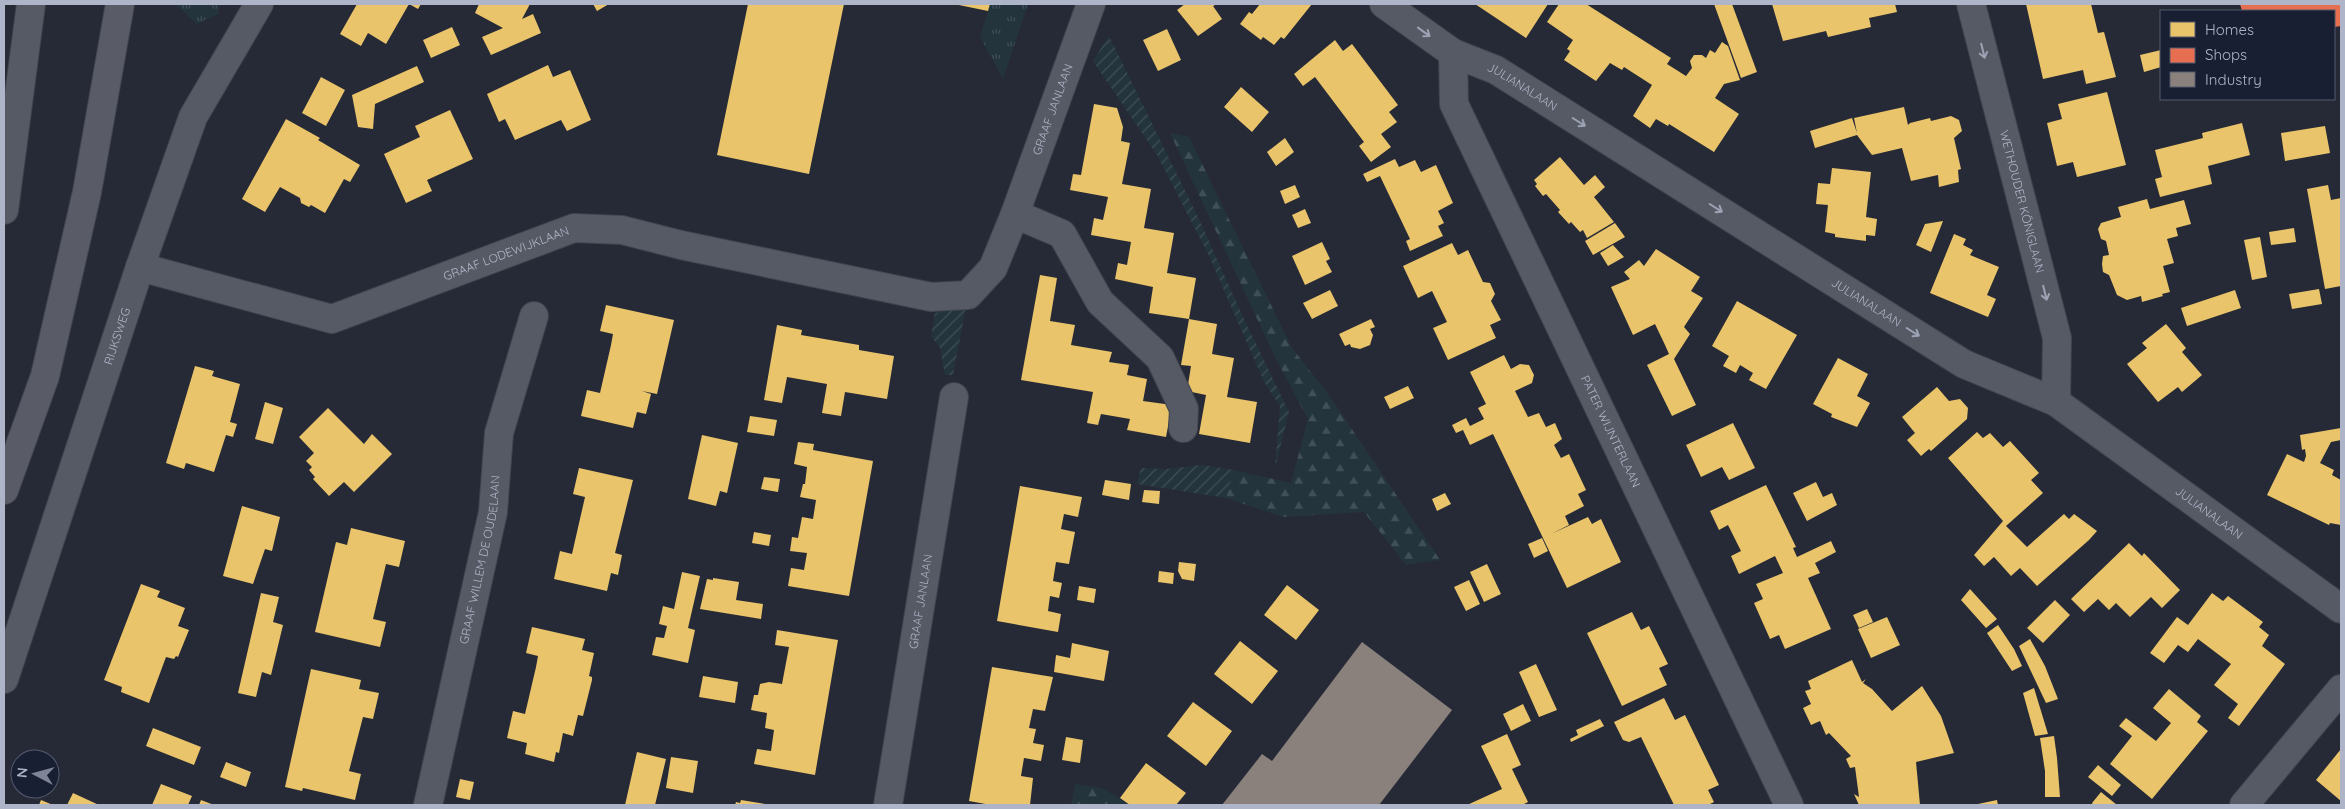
<svg xmlns="http://www.w3.org/2000/svg" width="2345" height="809" font-family="Quicksand,sans-serif">
<style>
.grass{fill:url(#grass-tufts)}
.forest{fill:url(#forest-firs)}
.garden{fill:url(#garden-furrows)}
.homes{fill:#e9c46a}
.shops{fill:#e76f51}
.industry{fill:#8a817c}
.lines{fill:none;stroke-linecap:round;stroke-linejoin:round}
.minor-casing{stroke:#41444e;stroke-width:30}
.major-casing{stroke:#434753;stroke-width:30}
.minor{stroke:#565a64;stroke-width:28}
.major{stroke:#595c67;stroke-width:28}
.oneway{stroke:#9da3b5}
.labels{text-anchor:middle;stroke-width:5;stroke-linejoin:round;paint-order:stroke}
.street-label{font-size:12px;fill:#afb5c9;stroke:#191f32}
</style>
<defs>
<pattern id="grass-tufts" width="24" height="20" patternUnits="userSpaceOnUse" patternTransform="scale(1.25)"><rect width="24" height="20" fill="#23343d"/><path d="M3 7l-1-3M5 7V3M7 7l1-3M15 17l-1-3M17 17v-4M19 17l1-3" fill="none" stroke="#404f58"/></pattern>
<pattern id="forest-firs" width="22" height="20" patternUnits="userSpaceOnUse" patternTransform="scale(1.25)"><rect width="22" height="20" fill="#23343d"/><path d="M5 1l3.5 6h-7zM16 11l3.5 6h-7z" fill="#404f58"/></pattern>
<pattern id="garden-furrows" width="10" height="10" patternUnits="userSpaceOnUse" patternTransform="scale(1.25)"><rect width="10" height="10" fill="#23343d"/><path d="M-1 1l2-2M0 10L10 0M9 11l2-2" fill="none" stroke="#404f58"/></pattern>
</defs>
<rect width="100%" height="100%" fill="#262a37"/>
<path class="grass" d="M175,4H219L218,14L197,24Z
M990,4H1028L1003,79L980,37Z"/>
<path class="forest" d="M1170,133L1189,137L1292,348L1329,395L1440,560L1406,565L1364,512L1283,517L1226,498L1234,470L1291,483L1308,419L1276,359Z
M1075,784L1102,788L1130,805H1071Z"/>
<path class="garden" d="M1109,36L1198,217L1245,321L1289,412L1275,468L1280,406L1264,382L1209,256L1157,155L1093,61Z
M966,307L953,375H945L940,348L931,336L935,313Z
M1202,465L1234,470L1226,498L1137,484L1141,468L1166,469Z"/>
<path class="homes" d="M357,4H421L418,9L409,4L386,44L368,33L361,46L340,34Z
M479,4H530L522,19L533,14L541,33L491,55L482,37L503,28L475,13Z
M593,4H609L597,11Z
M748,4H844L809,174L717,155Z
M954,4H990L988,11Z
M1185,4H1217L1213,6L1222,19L1198,36L1177,10Z
M1260,4H1312L1284,39L1281,37L1274,45L1263,37L1261,40L1240,24L1249,12L1252,14Z
M1475,4H1548L1526,38Z
M1559,4H1586L1671,58L1667,64L1686,76L1692,68L1690,61L1694,55H1702L1706,58L1710,50L1715,53L1722,42L1728,46L1740,80L1724,84L1715,98L1739,114L1714,152L1669,124L1668,126L1656,119L1650,128L1633,116L1652,85L1624,67L1622,70L1610,63L1596,81L1564,60L1570,51L1567,49L1573,40L1547,22Z
M1714,4H1732L1757,72L1741,78Z
M1772,4H1895L1897,12L1869,18L1871,27L1828,37L1826,31L1783,41Z
M2026,4H2091L2098,33L2104,32L2116,77L2086,84L2083,70L2043,79Z
M452,27L460,45L431,58L423,40Z
M1167,29L1181,60L1158,71L1143,40Z
M1335,40L1343,51L1352,44L1398,105L1389,112L1397,122L1381,134L1391,147L1371,162L1359,146L1364,142L1315,77L1303,86L1294,74Z
M2161,50V67L2144,72L2140,55Z
M548,65L553,77L570,70L591,120L567,131L561,120L515,140L505,119L499,122L487,94Z
M417,66L424,82L375,104L373,129L358,127L352,95Z
M321,77L345,90L326,126L302,113Z
M1241,87L1269,112L1252,132L1224,107Z
M2107,92L2126,165L2077,177L2073,162L2057,166L2047,123L2062,119L2058,104Z
M1094,104L1117,108L1123,127L1121,141L1130,143L1122,184L1151,189L1144,228L1174,233L1167,273L1196,278L1189,319L1149,313L1153,287L1115,279L1118,263L1127,265L1131,242L1091,235L1094,218L1103,220L1108,197L1070,190L1073,174L1081,175Z
M1904,107L1908,125L1910,123L1930,118L1931,121L1951,116L1959,120L1962,131L1954,138L1961,169L1958,170L1959,182L1939,187L1938,175L1911,181L1902,148L1872,155L1857,135L1815,148L1810,131L1852,118L1857,133L1854,118Z
M450,110L473,159L427,180L432,191L406,203L384,154L420,137L415,126Z
M286,119L320,138L318,140L360,165L350,182L344,179L325,213L311,205L309,207L301,203L300,198L280,187L265,212L242,199Z
M2242,123L2250,155L2208,166L2212,184L2160,197L2155,179L2162,177L2155,150L2203,138L2202,133Z
M2325,126L2330,153L2285,161L2281,133Z
M1285,138L1294,152L1276,166L1267,152Z
M1560,157L1584,185L1595,175L1605,187L1594,197L1614,222L1587,238L1583,230L1580,232L1571,222L1569,224L1558,212L1560,210L1546,194L1543,196L1535,186L1537,184L1534,180Z
M1395,159L1399,167L1415,160L1421,172L1436,165L1453,203L1438,211L1444,223L1438,226L1443,236L1410,251L1406,241L1410,239L1380,176L1367,182L1363,174Z
M1832,168L1871,172L1866,217L1877,219L1875,236L1866,235V241L1835,237V234L1825,232L1828,205L1816,204L1818,183L1830,184Z
M1295,185L1300,197L1285,204L1280,191Z
M2328,185L2331,200L2341,198V286L2325,289L2307,189Z
M2147,199L2150,209L2184,200L2191,224L2176,228L2178,236L2167,239L2174,263L2163,266L2170,292L2162,294L2163,296L2142,302L2141,296L2127,300L2117,295L2109,275L2103,272L2102,264L2103,256L2109,255L2106,241L2101,239L2098,229L2101,223L2121,217L2118,207Z
M1305,209L1311,223L1298,228L1292,215Z
M1943,221L1931,252L1916,245L1925,224Z
M1615,223L1625,237L1593,255L1585,241Z
M2294,228L2296,242L2271,245L2269,232Z
M1954,234L1966,239L1963,245L1973,250L1970,255L1999,267L1987,295L1996,299L1988,317L1930,293Z
M2260,237L2267,277L2252,280L2244,240Z
M1322,242L1330,259L1326,261L1332,272L1305,285L1292,256Z
M1452,243L1458,255L1468,250L1483,282L1490,283L1495,294L1491,301L1501,320L1490,325L1496,338L1448,360L1433,328L1447,322L1432,291L1418,298L1403,266Z
M1613,245L1624,257L1608,266L1600,253Z
M1656,249L1700,277L1691,291L1703,298L1684,327L1690,334L1674,359L1696,405L1672,416L1647,365L1669,354L1665,345L1655,324L1633,335L1611,287L1630,279L1624,272L1639,260L1644,266Z
M1040,275L1057,278L1050,321L1075,325L1071,345L1112,352L1109,362L1129,365L1127,375L1147,379L1143,401L1172,405L1166,437L1127,430L1130,419L1101,414L1098,425L1087,423L1093,392L1021,380Z
M2319,289L2322,304L2292,309L2289,294Z
M1330,290L1338,306L1312,319L1303,303Z
M2235,290L2241,308L2187,326L2181,308Z
M1737,301L1797,335L1766,389L1749,380L1753,373L1740,365L1736,373L1723,366L1729,356L1712,346Z
M606,305L674,320L657,394L642,391L651,394L646,414L637,412L633,428L581,416L587,390L600,393L611,345L613,334L600,331Z
M1189,319L1217,324L1212,354L1234,358L1227,397L1257,402L1250,443L1199,434L1206,395L1187,391L1191,366L1181,365Z
M1371,319L1375,327L1370,329L1373,335L1370,345L1360,349L1351,347L1350,344L1345,346L1339,334Z
M2166,324L2186,348L2182,352L2202,375L2182,392L2178,387L2158,402L2127,364L2147,348L2142,343Z
M777,325L802,330L801,335L859,345V350L894,356L887,399L845,392L841,416L822,413L827,384L787,377L782,403L764,400Z
M1504,355L1511,369L1520,364L1529,365L1534,375L1532,383L1515,391L1528,417L1539,413L1546,427L1555,423L1562,439L1554,445L1561,458L1569,454L1586,490L1578,494L1584,506L1565,516L1569,525L1551,534L1588,517L1592,524L1601,519L1621,562L1567,588L1493,434L1470,445L1463,430L1456,433L1452,425L1466,418L1470,426L1484,419L1478,408L1486,404L1470,372Z
M1838,358L1868,374L1857,396L1870,403L1857,427L1831,417L1832,414L1813,404Z
M195,366L214,371L212,376L240,384L230,422L237,424L233,437L226,435L214,472L186,463L184,469L166,463Z
M1408,386L1414,398L1390,409L1384,397Z
M1937,387L1949,401L1960,399L1968,408L1967,419L1931,451L1929,449L1921,456L1907,440L1915,433L1902,417Z
M265,402L283,408L273,444L255,439Z
M328,408L364,444L372,434L392,454L354,492L344,482L329,496L313,479L315,477L309,470L312,467L306,461L314,453L299,437Z
M750,416L777,420L774,436L747,432Z
M1733,423L1755,468L1729,480L1722,467L1701,477L1686,445Z
M2341,428V440L2331,442L2320,463L2334,470L2332,475L2341,480V525L2330,523L2329,525L2267,495L2287,454L2304,462L2306,456L2305,449L2302,450L2300,435Z
M1977,432L1983,438L1990,433L2003,447L2010,441L2039,473L2031,480L2043,493L2006,526L2027,547L2064,514L2069,519L2074,514L2097,531L2089,540L2037,586L2020,568L2011,576L1994,557L1984,566L1974,555L2003,521L1948,458Z
M702,435L738,443L727,493L720,491L716,506L688,499Z
M798,442L814,444L813,450L873,461L849,596L788,586L791,568L804,570L807,553L790,551L792,537L798,538L802,517L813,519L816,500L800,497L803,484H805L807,467L794,464Z
M579,468L633,480L615,553L622,555L618,575L611,573L607,591L554,579L560,551L572,554L585,497L573,494Z
M764,477L780,479L778,492L761,489Z
M1105,480L1131,484L1129,500L1102,495Z
M1816,482L1823,497L1832,493L1837,505L1807,521L1793,493Z
M1766,485L1796,547L1793,548L1797,557L1831,541L1836,552L1815,563L1820,573L1808,578L1831,629L1785,649L1779,635L1770,639L1754,603L1763,599L1756,584L1783,573L1775,556L1739,574L1731,556L1741,551L1728,525L1719,530L1710,511Z
M1020,486L1082,497L1078,517L1064,514L1061,529L1075,532L1069,564L1056,562L1053,581L1062,583L1059,598L1050,596L1048,611L1061,614L1058,632L997,621Z
M1144,490L1160,491L1159,504L1142,502Z
M1445,493L1451,504L1437,511L1432,499Z
M242,506L280,517L272,551L265,549L253,584L223,576Z
M351,528L405,541L399,567L386,564L373,619L386,622L380,647L315,632L336,542L347,545Z
M754,532L771,535L769,546L752,543Z
M1542,538L1548,551L1534,558L1528,544Z
M2129,543L2142,556L2144,553L2180,590L2162,608L2151,597L2130,617L2116,603L2109,610L2098,599L2084,612L2071,599Z
M1179,562L1196,564L1194,581L1182,579L1178,571Z
M1487,564L1501,594L1484,602L1470,572Z
M1159,571L1174,573L1173,584L1158,582Z
M682,572L700,576L688,628L695,630L688,663L652,655L656,637L664,638L667,626L659,624L663,606L674,609Z
M713,578L739,582L736,600L763,604L761,619L700,609L707,579L713,580Z
M1469,580L1480,604L1466,611L1454,587Z
M141,584L160,591L157,597L185,608L178,626L189,630L178,657L176,656L174,659L166,657L149,703L121,692L122,687L104,680Z
M1287,585L1319,610L1296,640L1264,615Z
M1079,586L1096,589L1094,603L1077,600Z
M1970,589L1997,619L1986,628L1961,600Z
M261,593L279,597L273,622L283,625L271,675L262,672L256,697L238,693Z
M2212,593L2223,601L2228,596L2263,622L2259,627L2269,635L2262,646L2285,664L2239,726L2228,718L2238,704L2214,685L2231,664L2198,639L2188,652L2178,645L2164,663L2150,653L2177,617L2188,625Z
M2055,600L2070,615L2043,643L2027,628Z
M1867,609L1873,622L1859,628L1853,615Z
M1632,612L1641,630L1649,626L1668,664L1659,668L1667,685L1622,706L1587,633Z
M1887,617L1900,645L1871,658L1858,629Z
M1998,625L2014,649L2022,666L2012,671L1987,633Z
M532,627L585,639L582,650L594,653L589,676L592,677V680L583,716L578,715L573,736L563,733L559,753L556,752L554,762L525,754L527,743L507,738L513,711L525,714L536,667L538,656L526,653Z
M777,630L838,640L815,775L754,764L757,749L771,751L774,730L765,728L767,713L751,710L754,695H758L760,684L769,682L782,684L789,647L775,645Z
M2030,639L2045,666L2058,699L2046,703L2019,646Z
M1240,641L1278,671L1252,704L1214,674Z
M1072,643L1109,651L1104,681L1054,672L1056,655L1070,658Z
M1852,660L1862,682L1866,679L1863,683L1872,689L1892,711L1922,686L1941,716L1954,753L1916,762L1920,805H1859L1854,794L1859,797L1855,767L1850,768L1846,759L1851,756L1829,733L1826,735L1820,721L1811,725L1803,708L1811,704L1805,691L1811,689L1808,681Z
M1536,664L1557,710L1539,717L1519,672Z
M992,667L1053,677L1045,711L1033,709L1029,728L1036,729L1033,743L1044,745L1041,761L1024,758L1021,776L1033,778L1030,805H991L969,801Z
M311,669L361,680L359,689L379,693L373,719L363,717L349,771L361,774L355,800L303,788L302,791L285,787Z
M703,676L738,682L735,703L699,697Z
M2034,688L2048,734L2035,736L2023,693Z
M2169,689L2201,716L2197,722L2208,731L2152,799L2110,764L2132,736L2119,726L2126,718L2156,741L2171,723L2153,708Z
M1664,698L1675,720L1685,715L1719,785L1708,790L1714,802L1708,805H1674L1641,737L1629,742L1623,740L1614,722Z
M1193,702L1232,731L1206,766L1167,736Z
M1523,704L1531,721L1511,731L1503,714Z
M1600,719L1604,726L1571,742L1570,739L1578,735L1576,730Z
M153,728L201,747L194,765L146,746Z
M1507,734L1521,765L1512,769L1528,802L1522,805H1467L1502,789L1481,746Z
M2054,736L2057,758L2060,797H2045V771L2040,738Z
M1066,737L1083,740L1080,763L1062,760Z
M2341,749V801L2316,780Z
M637,752L666,759L655,805H625Z
M671,757L698,761L693,793L666,788Z
M226,762L251,772L246,787L220,777Z
M1146,763L1186,793L1176,805H1130L1120,798Z
M2098,765L2121,785L2112,796L2088,777Z
M460,779L474,782L470,800L456,797Z
M161,784L192,796L188,805H152Z
M2101,792L2117,805H2093L2092,803Z
M73,793L99,805H67Z
M41,800L53,805H39Z
M201,800L214,805H199Z
M741,800L765,804V805H735L736,802L740,803Z
M1997,800L1998,805H1978V804Z"/>
<path class="shops" d="M2240,4H2341V26L2334,27V11H2242Z"/>
<path class="industry" d="M1362,642L1452,710L1379,805H1222L1262,754L1272,761Z"/>
<g class="lines">
<g class="minor-casing">
<g id="minor">
<path id="s1" d="M1384,4L1453,53L1496,70L1964,364L2056,402L2341,609"/>
<path id="s2" d="M1971,4L2057,338L2056,402"/>
<path id="s3" d="M1453,53L1454,104L1789,805"/>
<path d="M4,210L31,4"/>
<path d="M1015,214L1062,234L1100,302L1160,358L1184,409L1183,428"/>
<path id="s4" d="M140,267L332,319L574,228L622,230L681,245L931,297L968,295L993,268L1015,214L1091,4"/>
<path id="s5" d="M4,679L140,267L193,117L259,4"/>
<path id="s6" d="M428,805L493,512L499,433L534,316"/>
<path id="s7" d="M888,805L954,397"/>
<path d="M2244,805L2341,689"/>
</g>
</g>
<g class="major-casing">
<path id="major" d="M4,490L45,376L87,192L120,4"/>
</g>
<use href="#minor" class="minor"/>
<use href="#major" class="major"/>
</g>
<defs><path id="oneway-shaft" d="M-6 0H5M1.5-3L5.5 0L1.5 3" fill="none" stroke-width="1.6" stroke-linecap="round" stroke-linejoin="round" transform="scale(1.25)"/></defs>
<g class="oneway">
<use href="#oneway-shaft" transform="translate(1424 32) rotate(36)"/>
<use href="#oneway-shaft" transform="translate(1983 51) rotate(76)"/>
<use href="#oneway-shaft" transform="translate(1579 122) rotate(32)"/>
<use href="#oneway-shaft" transform="translate(1716 208) rotate(32)"/>
<use href="#oneway-shaft" transform="translate(2045 293) rotate(76)"/>
<use href="#oneway-shaft" transform="translate(1913 332) rotate(32)"/>
</g>
<g class="labels">
<g class="street-label">
<text dy="4" stroke="none"><textPath href="#s1" startOffset="162">JULIANALAAN</textPath></text>
<text dy="4" stroke="none"><textPath href="#s4" startOffset="1065">GRAAF JANLAAN</textPath></text>
<text dy="4" stroke="none"><textPath href="#s2" startOffset="204">WETHOUDER KÖNIGLAAN</textPath></text>
<text dy="4" stroke="none"><textPath href="#s4" startOffset="385">GRAAF LODEWIJKLAAN</textPath></text>
<text dy="4" stroke="none"><textPath href="#s1" startOffset="568">JULIANALAAN</textPath></text>
<text dy="4" stroke="none"><textPath href="#s5" startOffset="361">RIJKSWEG</textPath></text>
<text dy="4" stroke="none"><textPath href="#s3" startOffset="414">PATER WIJNTERLAAN</textPath></text>
<text dy="4" stroke="none"><textPath href="#s1" startOffset="972">JULIANALAAN</textPath></text>
<text dy="4" stroke="none"><textPath href="#s6" startOffset="251">GRAAF WILLEM DE OUDELAAN</textPath></text>
<text dy="4" stroke="none"><textPath href="#s7" startOffset="206">GRAAF JANLAAN</textPath></text>
</g>
</g>
<rect width="2345" height="809" fill="none" stroke="#afb5c9" stroke-width="10"/>
<rect x="2160" y="10" width="175" height="90" fill="#191f32" stroke="#555b6e"/>
<rect x="2170" y="22" width="25" height="15" fill="#e9c46a" stroke="#555b6e"/>
<text x="2205" y="35" font-size="15" fill="#afb5c9">Homes</text>
<rect x="2170" y="48" width="25" height="15" fill="#e76f51" stroke="#555b6e"/>
<text x="2205" y="60" font-size="15" fill="#afb5c9">Shops</text>
<rect x="2170" y="72" width="25" height="15" fill="#8a817c" stroke="#555b6e"/>
<text x="2205" y="85" font-size="15" fill="#afb5c9">Industry</text>
<g transform="translate(35 774) rotate(276)"><circle r="24" fill="#191f32" stroke="#555b6e"/>
<path d="M0-4L9 19L0 12L-9 19Z" fill="#7f8496"/>
<text y="-8" font-size="14" font-weight="bold" text-anchor="middle" fill="#afb5c9">N</text>
</g>
</svg>
